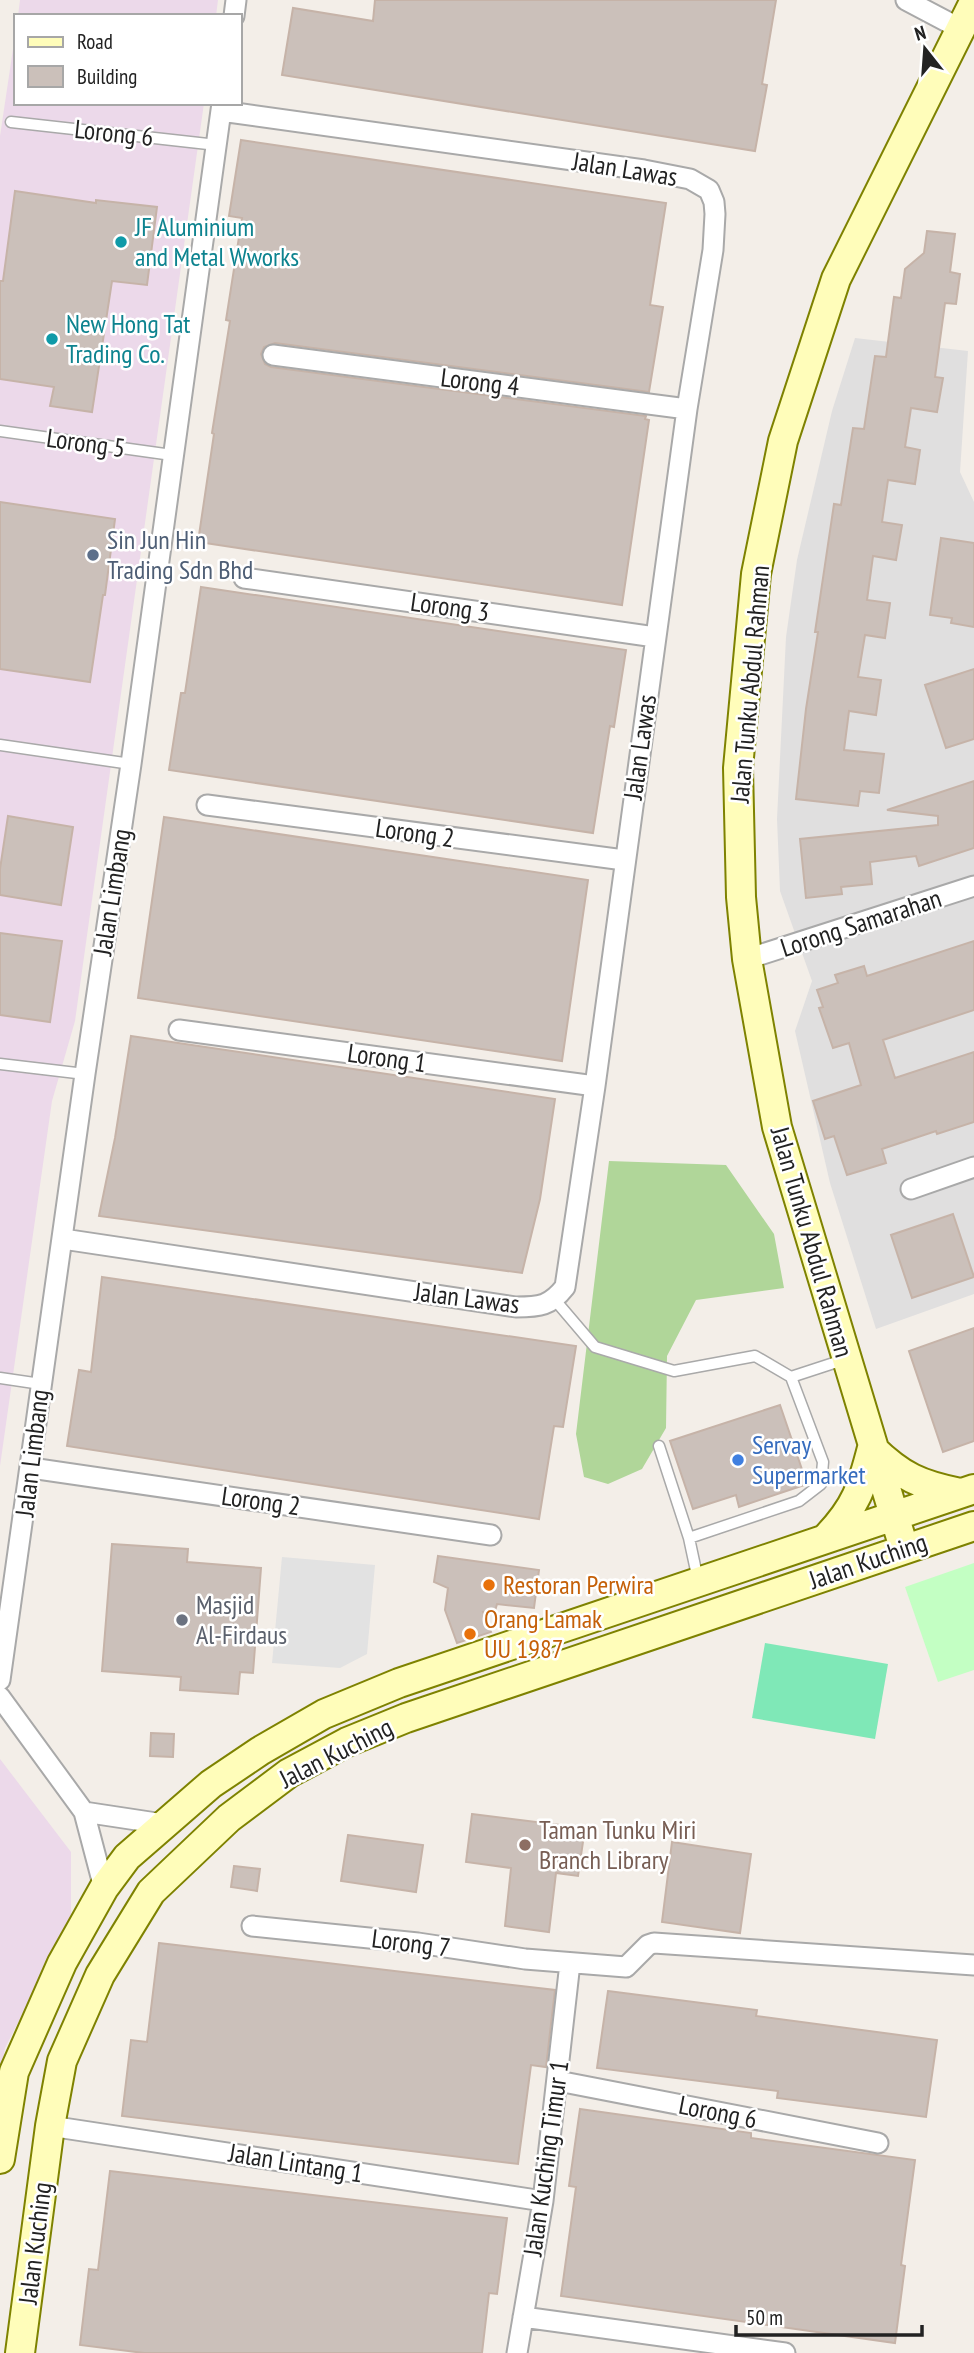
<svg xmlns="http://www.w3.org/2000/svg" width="974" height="2353" font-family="'PT Sans Narrow',sans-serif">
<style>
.residential{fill:#e0dfdf}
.industrial{fill:#ecd9ea}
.forest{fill:#b0d699}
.park{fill:#c3ffc3}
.pitch{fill:#7fe8b7}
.parking{fill:#e2e2e2}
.building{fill:#cbc0ba;stroke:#c6b3a8;stroke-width:2}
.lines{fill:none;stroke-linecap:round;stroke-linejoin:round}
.lane-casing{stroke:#a9a9a9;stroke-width:13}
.street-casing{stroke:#a9a9a9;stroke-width:23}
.secondary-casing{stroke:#7e8200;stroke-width:32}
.lane{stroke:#fff;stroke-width:10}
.street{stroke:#fff;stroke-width:19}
.secondary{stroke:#fffdba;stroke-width:28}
.culture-dot{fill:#0f9aa8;stroke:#fff;stroke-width:2.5}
.service-dot{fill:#5c6f8a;stroke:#fff;stroke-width:2.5}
.shop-dot{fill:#3f7fe0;stroke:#fff;stroke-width:2.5}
.food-dot{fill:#e8710a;stroke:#fff;stroke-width:2.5}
.worship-dot{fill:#6b7280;stroke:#fff;stroke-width:2.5}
.education-dot{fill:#8d6e63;stroke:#fff;stroke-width:2.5}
.labels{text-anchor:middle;stroke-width:5;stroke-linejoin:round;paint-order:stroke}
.street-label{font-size:26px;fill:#222;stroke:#fff}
.culture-label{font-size:26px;fill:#0d838f;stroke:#fff;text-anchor:start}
.service-label{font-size:26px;fill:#4e5e75;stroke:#fff;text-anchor:start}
.shop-label{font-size:26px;fill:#366cbe;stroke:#fff;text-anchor:start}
.food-label{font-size:26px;fill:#c56008;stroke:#fff;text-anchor:start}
.worship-label{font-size:26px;fill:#5b616d;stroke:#fff;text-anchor:start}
.education-label{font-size:26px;fill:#785e54;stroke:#fff;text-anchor:start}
</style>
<rect width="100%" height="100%" fill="#f3eee8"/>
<path class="residential" d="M855,338L968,351L960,472L974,502V1294L876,1329L830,1183L795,1031L812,981L780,891L777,819L786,637L797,560L832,411Z"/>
<path class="industrial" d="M20,0H218L216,16H18Z
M16,29V103H204L75,1021L52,1101L0,1466V136Z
M0,1759L71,1852V1919L5,2048L0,2078Z"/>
<path class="forest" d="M609,1161L726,1165L774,1234L784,1288L696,1300L667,1356L666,1428L642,1469L608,1484L584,1477L576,1434Z"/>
<path class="park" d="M974,1563V1670L938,1682L905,1587Z"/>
<path class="pitch" d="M765,1643L888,1664L875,1739L752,1718Z"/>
<path class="parking" d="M282,1557L375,1565L367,1654L340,1668L272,1663Z"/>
<path class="building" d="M375,0H776L762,84L767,85L755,151L282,75L293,8L373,21Z
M241,140L666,203L650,305L663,307L649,392L275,343L264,347L261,354L265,364L271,367L646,416L645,419L649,420L622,605L198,542L214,434L212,433L230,321L226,320L242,218L229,216Z
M15,191L96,203V200L157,207L147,285L112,281L92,412L50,406L54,387L0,379V281H3Z
M927,231L955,234L950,272L960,274L956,304L945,303L935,377L943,378L937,412L911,408L905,447L920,450L915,484L888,480L882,522L902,525L896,560L873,556L867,600L890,603L885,638L865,635L858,677L881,680L876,715L849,711L844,750L884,754L879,793L860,791L858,806L796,799L806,709L818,632H815L834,504L841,505L853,428L864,429L875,356L886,357L894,297L901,298L905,269L924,253Z
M0,502L115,519L105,595H103L90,682L0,669Z
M941,538L974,543V627L951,623L952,618L930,615Z
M201,587L626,650L614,727L610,726L593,833L169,770L181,693H185Z
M974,669V739L946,748L925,685Z
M974,781V848L919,866L916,856L870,862L872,884L841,887L842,894L806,898L800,839L938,825V816L887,810Z
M8,816L73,827L61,905L0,895V869Z
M164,817L588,880L562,1061L138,998Z
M0,933L62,941L50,1022L0,1015Z
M974,941V1010L883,1040L895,1078L974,1052V1122L937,1134L936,1131L882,1149L886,1163L847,1175L834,1136L825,1139L813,1101L861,1085L849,1043L833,1048L819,1008L823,1007L817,990L838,983L835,975L864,966L867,976Z
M131,1036L555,1099L540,1199L522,1273L99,1216L115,1138Z
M953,1214L974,1277L912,1298L891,1235Z
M102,1277L576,1346L563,1427L554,1426L539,1519L67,1446L79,1370L91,1372Z
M974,1328V1441L943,1452L909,1351Z
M780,1405L807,1484L739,1507L736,1495L693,1509L670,1441Z
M112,1544L188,1549L187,1562L261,1568L253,1673L240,1672L238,1694L180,1690L181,1677L102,1671Z
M438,1556L539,1570L534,1608L497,1604L495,1611L483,1612L491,1632L457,1643L445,1610L448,1588L434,1582Z
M151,1733L174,1734L173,1757L150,1756Z
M472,1814L585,1828L578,1876L556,1873L549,1932L505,1926L511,1868L466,1862Z
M348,1835L423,1845L416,1892L341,1881Z
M672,1842L751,1854L740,1933L662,1922Z
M234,1866L260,1869L257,1891L231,1887Z
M159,1943L555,1990L546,2067L531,2065L518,2164L122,2116L131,2040L147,2042Z
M608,1991L757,2010L756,2016L937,2040L926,2117L777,2098L778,2091L597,2068Z
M580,2109L751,2133V2138L915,2160L901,2265L905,2266L895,2343L561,2296L576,2187L569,2186Z
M110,2171L507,2218L497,2294L489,2293L482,2353H144L80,2345L89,2269L98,2270Z"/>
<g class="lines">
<g class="lane-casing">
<path id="lane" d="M11,122L217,145
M0,431L172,455
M0,745L131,764
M0,1064L85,1074
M555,1300L595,1347L674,1371L755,1356L791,1377L823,1462L821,1484L799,1501L689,1538L698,1580
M791,1377L843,1360
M0,1378L41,1384
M659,1446L689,1538"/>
</g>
<g class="street-casing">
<path id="street" d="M906,0L959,28
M234,16L236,0
M273,355L687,409
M244,578L655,637
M207,805L624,860
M747,959L974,886
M179,1030L595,1086
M911,1189L974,1167
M63,1239L516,1307C540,1307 550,1306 565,1287L595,1086L687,409L713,250L715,214L714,202L709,190L690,179L644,170L221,111
M31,1468L491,1535
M0,1680L85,1074L131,764L222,103
M0,1697L84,1812L104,1888
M84,1812L163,1824
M252,1926L418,1943L525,1959L626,1967L648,1945L654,1943L974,1965
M558,2081L878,2143
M50,2126L543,2201
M523,2317L785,2353
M517,2353L543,2201L570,1963"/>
</g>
<g class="secondary-casing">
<path id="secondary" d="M872,1448C902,1477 920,1485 960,1493
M827,1537C856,1507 862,1487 872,1448
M904,1548L777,1127L747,959L741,897L738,768L756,574L783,441L836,279L974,2
M0,2159L14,2072L62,1963L104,1888L127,1857L211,1784L260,1751L324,1714L399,1683L974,1489
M20,2353L50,2126L62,2061L100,1975L151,1892L229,1818L289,1773L347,1742L406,1718L974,1526"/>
</g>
<use href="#lane" class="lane"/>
<use href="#street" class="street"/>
<use href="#secondary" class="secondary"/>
</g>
<g class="culture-dot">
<circle cx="121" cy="242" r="7"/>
<circle cx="52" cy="339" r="7"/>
</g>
<circle class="service-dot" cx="93" cy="555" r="7"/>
<circle class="shop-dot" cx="738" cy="1460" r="7"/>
<g class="food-dot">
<circle cx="489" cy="1585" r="7"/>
<circle cx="470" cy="1634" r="7"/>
</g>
<circle class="worship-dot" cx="182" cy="1620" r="7"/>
<circle class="education-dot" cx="525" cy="1845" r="7"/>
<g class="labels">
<g class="street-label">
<text transform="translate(114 133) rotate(6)" y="9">Lorong 6</text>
<text transform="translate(625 169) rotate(9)" y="9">Jalan Lawas</text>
<text transform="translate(480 382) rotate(7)" y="9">Lorong 4</text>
<text transform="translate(86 443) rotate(8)" y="9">Lorong 5</text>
<text transform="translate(450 607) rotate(8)" y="9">Lorong 3</text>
<text transform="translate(750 684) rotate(-85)" y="9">Jalan Tunku Abdul Rahman</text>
<text transform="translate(640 747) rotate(-82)" y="9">Jalan Lawas</text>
<text transform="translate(415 833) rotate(8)" y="9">Lorong 2</text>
<text transform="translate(112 892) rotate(-81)" y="9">Jalan Limbang</text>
<text transform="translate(861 923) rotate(-18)" y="9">Lorong Samarahan</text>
<text transform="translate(387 1058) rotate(8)" y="9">Lorong 1</text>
<text transform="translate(812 1242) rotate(74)" y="9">Jalan Tunku Abdul Rahman</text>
<text transform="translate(467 1298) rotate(7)" y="9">Jalan Lawas</text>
<text transform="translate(32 1453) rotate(-83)" y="9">Jalan Limbang</text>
<text transform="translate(261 1501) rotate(8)" y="9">Lorong 2</text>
<text transform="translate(868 1561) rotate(-19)" y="9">Jalan Kuching</text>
<text transform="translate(336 1753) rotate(-27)" y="9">Jalan Kuching</text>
<text transform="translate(411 1943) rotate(7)" y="9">Lorong 7</text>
<text transform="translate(718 2112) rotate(11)" y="9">Lorong 6</text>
<text transform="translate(546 2158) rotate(-82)" y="9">Jalan Kuching Timur 1</text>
<text transform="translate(296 2163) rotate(9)" y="9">Jalan Lintang 1</text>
<text transform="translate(35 2243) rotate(-83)" y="9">Jalan Kuching</text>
</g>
<g class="culture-label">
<text x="135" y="236">JF Aluminium<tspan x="135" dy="30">and Metal Wworks</tspan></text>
<text x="66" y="333">New Hong Tat<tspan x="66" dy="30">Trading Co.</tspan></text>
</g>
<g class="service-label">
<text x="107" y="549">Sin Jun Hin<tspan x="107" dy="30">Trading Sdn Bhd</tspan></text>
</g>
<g class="shop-label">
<text x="752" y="1454">Servay<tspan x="752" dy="30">Supermarket</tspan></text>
</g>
<g class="food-label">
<text x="503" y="1594">Restoran Perwira</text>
<text x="484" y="1628">Orang Lamak<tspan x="484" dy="30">UU 1987</tspan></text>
</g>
<g class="worship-label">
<text x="196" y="1614">Masjid<tspan x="196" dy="30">Al-Firdaus</tspan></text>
</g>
<g class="education-label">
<text x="539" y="1839">Taman Tunku Miri<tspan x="539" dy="30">Branch Library</tspan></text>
</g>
</g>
<rect x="14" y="14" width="228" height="91" fill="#ffffff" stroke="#a7a7a7" stroke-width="2"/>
<rect x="28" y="37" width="35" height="10" fill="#fffdba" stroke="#a7a7a7" stroke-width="2"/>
<text x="77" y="49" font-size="21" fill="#222222">Road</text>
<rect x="28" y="66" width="35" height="21" fill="#cbc0ba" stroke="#a7a7a7" stroke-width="2"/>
<text x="77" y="84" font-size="21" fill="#222222">Building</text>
<g transform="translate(925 49) rotate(343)" stroke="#ffffff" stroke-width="5" paint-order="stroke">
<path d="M0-5L12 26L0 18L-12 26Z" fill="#222222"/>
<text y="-10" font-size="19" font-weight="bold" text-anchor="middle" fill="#222222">N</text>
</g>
<path d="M736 2325v10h186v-10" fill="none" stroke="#222222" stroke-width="3.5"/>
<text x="746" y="2325" font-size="21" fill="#222222" stroke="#ffffff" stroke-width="5" paint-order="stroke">50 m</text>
</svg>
